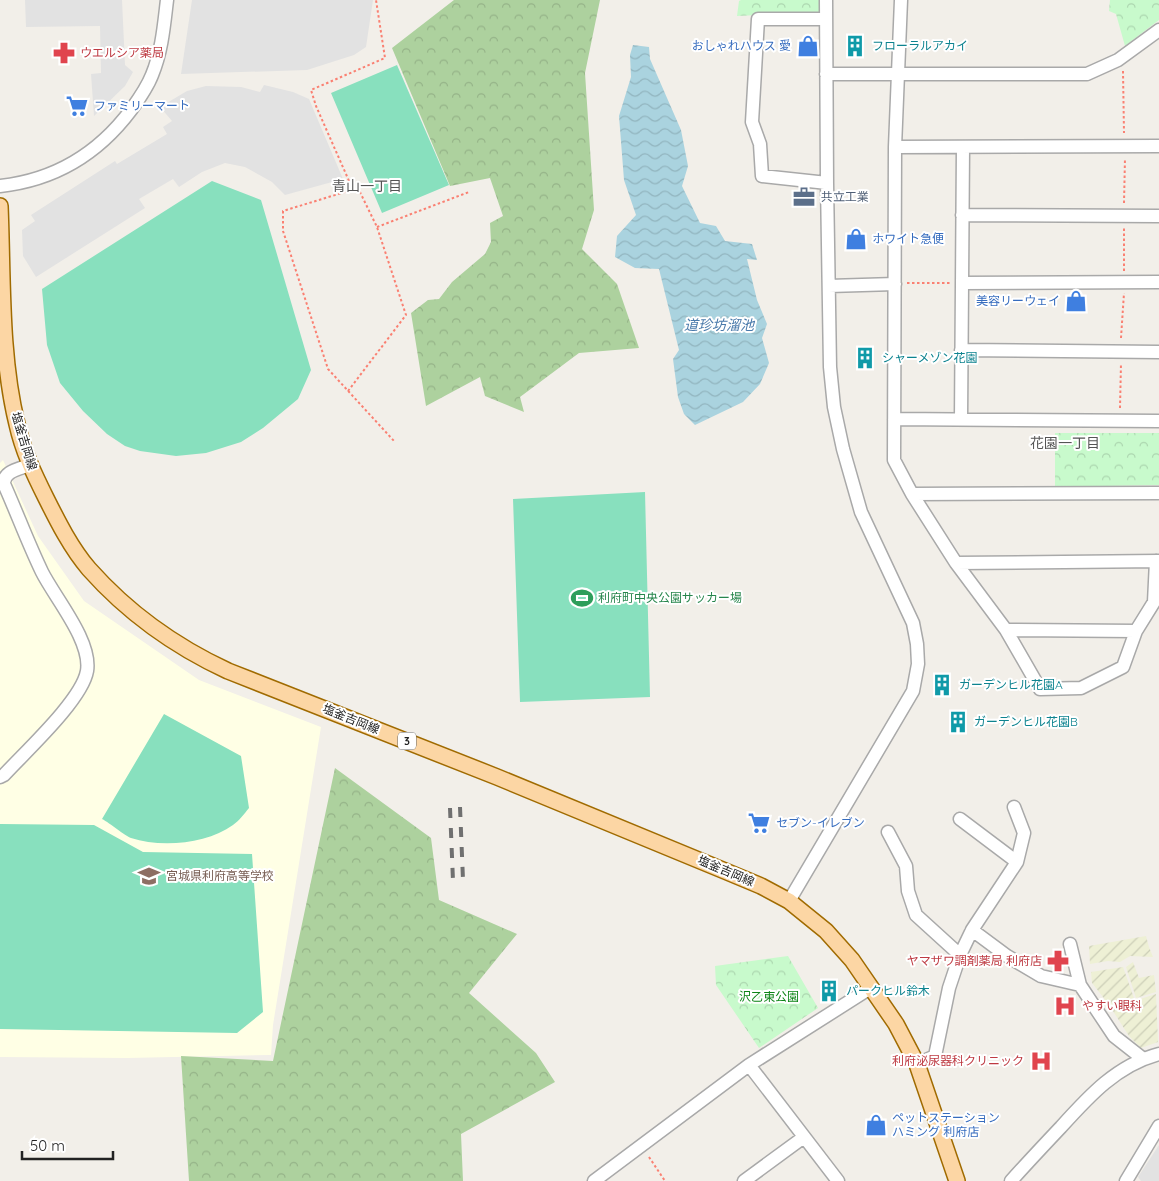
<svg xmlns="http://www.w3.org/2000/svg" width="1159" height="1181" font-family="Quicksand,'Noto Sans JP',sans-serif">
<style>
.education{fill:#ffffe5}
.farmland{fill:url(#farmland-furrows)}
.forest{fill:url(#forest-crowns)}
.park{fill:url(#park-crowns)}
.pitch{fill:#88e0be}
.parking{fill:#e2e2e2}
.water{fill:url(#water-waves)}
.lines{fill:none;stroke-linecap:round;stroke-linejoin:round}
.minor-casing{stroke:#a9a9a9;stroke-width:15}
.major-casing{stroke:#a06b00;stroke-width:18}
.path{stroke:#fa8072;stroke-width:2;stroke-dasharray:2.5 2.5;stroke-linecap:butt}
.minor{stroke:#fff;stroke-width:12}
.major{stroke:#fcd6a4;stroke-width:15}
.rail{stroke:#707070;stroke-width:4;stroke-dasharray:10 10;stroke-linecap:butt}
.labels{text-anchor:middle;stroke-width:4;stroke-linejoin:round;paint-order:stroke}
.shield{fill:#fff;stroke:#646464;stroke-width:1}
.shield-label{font-size:11px;font-weight:bold;fill:#222}
.shop-label{font-size:12px;fill:#366cbe;stroke:#fff;text-anchor:start}
.culture-label{font-size:12px;fill:#0d838f;stroke:#fff;text-anchor:start}
.health-label{font-size:12px;fill:#be3a42;stroke:#fff;text-anchor:start}
.service-label{font-size:12px;fill:#4e5e75;stroke:#fff;text-anchor:start}
.street-label{font-size:12px;fill:#222;stroke:#fff}
.leisure-label{font-size:12px;fill:#27864d;stroke:#fff;text-anchor:start}
.education-label{font-size:12px;fill:#785e54;stroke:#fff;text-anchor:start}
.park-label{font-size:12px;fill:#0c8416;stroke:#fff}
.neighbourhood-label{font-size:14px;fill:#555;stroke:#fff}
.water-label{font-size:14px;font-style:italic;fill:#4a7aab;stroke:#fff}
</style>
<defs>
<pattern id="farmland-furrows" width="10" height="10" patternUnits="userSpaceOnUse" patternTransform="scale(1.25)"><rect width="10" height="10" fill="#eef0d5"/><path d="M-1 1l2-2M0 10L10 0M9 11l2-2" fill="none" stroke="#ccceb7"/></pattern>
<pattern id="forest-crowns" width="20" height="18" patternUnits="userSpaceOnUse" patternTransform="scale(1.25)"><rect width="20" height="18" fill="#add19e"/><path d="M2 6a3 3 0 1 1 6 0M12 15a3 3 0 1 1 6 0" fill="none" stroke="#95b388"/></pattern>
<pattern id="park-crowns" width="20" height="18" patternUnits="userSpaceOnUse" patternTransform="scale(1.25)"><rect width="20" height="18" fill="#c8facc"/><path d="M2 6a3 3 0 1 1 6 0M12 15a3 3 0 1 1 6 0" fill="none" stroke="#acd6af"/></pattern>
<pattern id="water-waves" width="16" height="10" patternUnits="userSpaceOnUse" patternTransform="scale(1.25)"><rect width="16" height="10" fill="#aad3df"/><path d="M0 5q4-4 8 0t8 0" fill="none" stroke="#92b5bf"/></pattern>
</defs>
<rect width="100%" height="100%" fill="#f2efe9"/>
<path class="education" d="M3,460L38,536L84,601L199,680L321,727L273,1025L271,1055L127,1058L0,1057V463Z"/>
<path class="farmland" d="M1146,936L1149,947L1153,957L1130,956L1120,962L1108,961L1090,964L1089,946Z
M1133,962L1139,978L1154,975L1156,992L1136,998L1126,967Z
M1123,967L1134,998L1110,1006L1092,983L1091,972Z
M1156,994L1158,1042L1141,1048L1129,1036L1111,1008Z"/>
<path class="forest" d="M454,0H600L585,73L594,210L582,249L617,284L639,348L579,353L520,397L524,412L485,396L480,377L426,406L411,313L428,300L439,299L452,282L485,254L491,242L490,223L503,216L490,178L450,186L392,48Z
M335,768L431,838L439,900L517,934L469,993L536,1053L555,1082L461,1134L463,1181H189L181,1056L273,1061Z"/>
<path class="park" d="M741,0H820V12L737,16L739,1Z
M1110,0H1159V20L1125,46L1116,14L1109,11Z
M1055,433H1159V485L1055,487Z
M788,956L818,1008L759,1048L716,985L715,966Z"/>
<path class="pitch" d="M397,65L449,185L382,213L331,93Z
M212,181L261,200L311,370L298,399L263,428L241,442L206,453L176,456L140,451L125,446L107,434L83,411L60,383L47,345L42,289Z
M645,492L650,697L520,702L513,499Z
M164,714L241,756L249,808C244,814 239,821 233,825C207,844 161,848 131,838C125,836 110,823 102,819Z
M0,824L94,825L143,852L252,854L263,1012L237,1033L0,1029Z"/>
<path class="parking" d="M25,0H122L125,65L133,72L125,86L94,116L91,74L101,73L100,26L26,27Z
M192,0H373L366,47L354,55L307,70L181,74Z
M264,85L293,92L309,99L343,179L285,195L272,182L245,167L225,163L202,172L179,187L173,179L139,199L145,208L36,277L23,256L22,230L35,221L31,215L115,161L117,164L167,134L163,127L172,121L160,107L187,91L206,86L241,87L260,92Z
M1159,1145V1181H1141L1138,1177Z"/>
<path class="water" d="M633,45L649,47L650,59L681,130L688,166L682,186L700,223L716,226L725,241L752,244L757,260L747,259L757,300L767,324L762,338L769,363L760,384L743,402L695,425L684,414L678,397L673,359L679,350L659,269L635,268L615,257L617,236L636,215L624,180L619,116L631,77L630,55Z"/>
<g class="lines">
<g class="minor-casing">
<path id="minor" d="M901,0L895,147L894,460L912,494L956,563L1006,630L1040,689L1081,688L1123,667L1136,631L1154,602L1156,561
M826,19H758L752,122L760,144L762,176L827,183
M826,74H1087L1118,60L1159,30
M895,147L1159,146
M0,186C55,180 98,154 131,110C139,99 147,88 152,75C162,51 164,25 167,0
M962,215L1159,216
M962,283L1159,282
M829,286L895,284
M961,350L1159,352
M894,419L1159,421
M961,420L963,147
M912,494L1159,493
M956,563L1159,561
M1006,630L1136,631
M0,777L4,775C25,752 82,700 87,671C92,641 55,598 42,572C28,543 17,513 4,484C3,471 20,469 29,465
M960,819L1017,862
M888,832L906,866L908,891L916,915L960,955
M789,901L913,691L918,664L917,644L913,623L861,512L843,449L834,407L830,367L827,183L826,0
M972,930L1007,956L1041,976L1080,985
M1070,944L1080,985L1114,1036L1142,1058
M917,1064L935,1056L949,988L960,955L972,930L1017,862L1024,833L1014,807
M749,1065L838,1181
M594,1181L749,1065L872,987
M744,1181L804,1137
M1011,1181C1027,1163 1044,1145 1061,1127C1089,1096 1117,1065 1159,1054
M1126,1181L1159,1126"/>
</g>
<g class="major-casing">
<path id="major" d="M0,206C3,277 0,355 17,424C23,451 34,474 46,498C58,522 71,548 89,569C129,614 174,646 228,671L497,777L725,871L761,886L789,901L826,931L852,960L896,1024L917,1064L957,1181"/>
</g>
<path class="path" d="M1123,71L1124,133
M353,190L316,106L311,90L385,58L376,0
M1124,203L1125,158
M377,227L469,192
M1124,271V228
M907,283H950
M1121,338L1124,293
M348,391L406,315L377,227L358,188L283,211V231L328,369L394,441
M1120,408L1121,363
M649,1157L665,1181"/>
<use href="#minor" class="minor"/>
<use href="#major" class="major"/>
<path class="rail" d="M460,807L463,880
M450,808L453,881"/>
</g>
<defs>
<g id="shop-bare" transform="scale(1.725)"><path d="M-5-2.5h2.3a2.7 3.5 0 0 1 5.4 0H5L5.5 6h-11ZM-1.5-2.5h3a1.5 2.3 0 0 0-3 0Z" fill="#3f7fe0" stroke="#fff" stroke-width="2.5" paint-order="stroke"/></g>
<g id="building-bare" transform="scale(1.725)"><path d="M-4-6H4V6H1V3H-1V6H-4ZM-2.5-4.3h1.7v1.8h-1.7ZM.8-4.3h1.7v1.8H.8ZM-2.5-1h1.7V.8h-1.7ZM.8-1h1.7V.8H.8Z" fill="#0f9aa8" stroke="#fff" stroke-width="2.5" paint-order="stroke"/></g>
<g id="pharmacy-bare" transform="scale(1.725)"><path d="M-2-6h4v4h4v4h-4v4h-4v-4h-4v-4h4Z" fill="#e0444e" stroke="#fff" stroke-width="2.5" paint-order="stroke"/></g>
<g id="supermarket-bare" transform="scale(1.725)"><path d="M-6-5.5h2.5l.6 2H6L4.5 2H-2.5L-4.4-4H-6ZM-1.5 3.2a1.3 1.3 0 1 0 .1 0ZM3 3.2a1.3 1.3 0 1 0 .1 0Z" fill="#3f7fe0" stroke="#fff" stroke-width="2.5" paint-order="stroke"/></g>
<g id="office-bare" transform="scale(1.725)"><path d="M-6-3h4V-5.5h4V-3h4V5H-6ZM-1-4.5V-3h2v-1.5ZM-6 0V1H6V0Z" fill="#5c6f8a" stroke="#fff" stroke-width="2.5" paint-order="stroke"/></g>
<g id="stadium-bare" transform="scale(1.725)"><path d="M0-5a6.5 5 0 1 0 0 10a6.5 5 0 1 0 0-10ZM-3.5-1.8h7v3.6h-7Z" fill="#2e9e5b" stroke="#fff" stroke-width="2.5" paint-order="stroke"/></g>
<g id="school-bare" transform="scale(1.725)"><path d="M0-5L7-2L0 1L-7-2ZM-4 1L0 2.5L4 1V4Q0 6-4 4Z" fill="#8d6e63" stroke="#fff" stroke-width="2.5" paint-order="stroke"/></g>
<g id="hospital-bare" transform="scale(1.725)"><path d="M-5-5h3v3.5h4V-5h3V5h-3V1.5h-4V5h-3Z" fill="#e0444e" stroke="#fff" stroke-width="2.5" paint-order="stroke"/></g>
</defs>
<g fill-rule="evenodd">
<use href="#shop-bare" x="808" y="46"/>
<use href="#building-bare" x="855" y="46"/>
<use href="#pharmacy-bare" x="64" y="53"/>
<use href="#supermarket-bare" x="77" y="106"/>
<use href="#office-bare" x="804" y="197"/>
<use href="#shop-bare" x="856" y="239"/>
<use href="#shop-bare" x="1076" y="301"/>
<use href="#building-bare" x="865" y="358"/>
<use href="#stadium-bare" x="582" y="598"/>
<use href="#building-bare" x="942" y="685"/>
<use href="#building-bare" x="958" y="722"/>
<use href="#supermarket-bare" x="759" y="823"/>
<use href="#school-bare" x="149" y="876"/>
<use href="#pharmacy-bare" x="1058" y="961"/>
<use href="#building-bare" x="829" y="991"/>
<use href="#hospital-bare" x="1065" y="1006"/>
<use href="#hospital-bare" x="1041" y="1061"/>
<use href="#shop-bare" x="876" y="1125"/>
</g>
<g class="labels">
<rect class="shield" x="398" y="732.5" width="18" height="17" rx="4"/>
<g class="shield-label">
<text x="407" y="745">3</text>
</g>
<g class="shop-label">
<text x="791" y="50" text-anchor="end">おしゃれハウス 愛</text>
<text x="94" y="110">ファミリーマート</text>
<text x="872" y="243">ホワイト急便</text>
<text x="1060" y="305" text-anchor="end">美容リーウェイ</text>
<text x="776" y="827">セブン-イレブン</text>
<text x="892" y="1122">ペットステーション<tspan x="892" dy="14">ハミング 利府店</tspan></text>
</g>
<g class="culture-label">
<text x="872" y="50">フローラルアカイ</text>
<text x="882" y="362">シャーメゾン花園</text>
<text x="959" y="689">ガーデンヒル花園A</text>
<text x="974" y="726">ガーデンヒル花園B</text>
<text x="846" y="995">パークヒル鈴木</text>
</g>
<g class="health-label">
<text x="80" y="57">ウエルシア薬局</text>
<text x="1042" y="965" text-anchor="end">ヤマザワ調剤薬局 利府店</text>
<text x="1082" y="1010">やすい眼科</text>
<text x="1024" y="1065" text-anchor="end">利府泌尿器科クリニック</text>
</g>
<g class="service-label">
<text x="821" y="201">共立工業</text>
</g>
<g class="street-label">
<text transform="translate(24 441) rotate(73)" y="4">塩釜吉岡線</text>
<text transform="translate(351 719) rotate(22)" y="4">塩釜吉岡線</text>
<text transform="translate(726 871) rotate(23)" y="4">塩釜吉岡線</text>
</g>
<g class="leisure-label">
<text x="598" y="602">利府町中央公園サッカー場</text>
</g>
<g class="education-label">
<text x="166" y="880">宮城県利府高等学校</text>
</g>
<g class="park-label">
<text x="769" y="1001">沢乙東公園</text>
</g>
<g class="neighbourhood-label">
<text x="367" y="191">青山一丁目</text>
<text x="1065" y="448">花園一丁目</text>
</g>
<g class="water-label">
<text x="719" y="330">道珍坊溜池</text>
</g>
</g>
<path d="M22 1151v8h91v-8" fill="none" stroke="#222222" stroke-width="2.5"/>
<text x="30" y="1151" font-size="15" fill="#222222" stroke="#ffffff" stroke-width="4" paint-order="stroke">50 m</text>
</svg>
